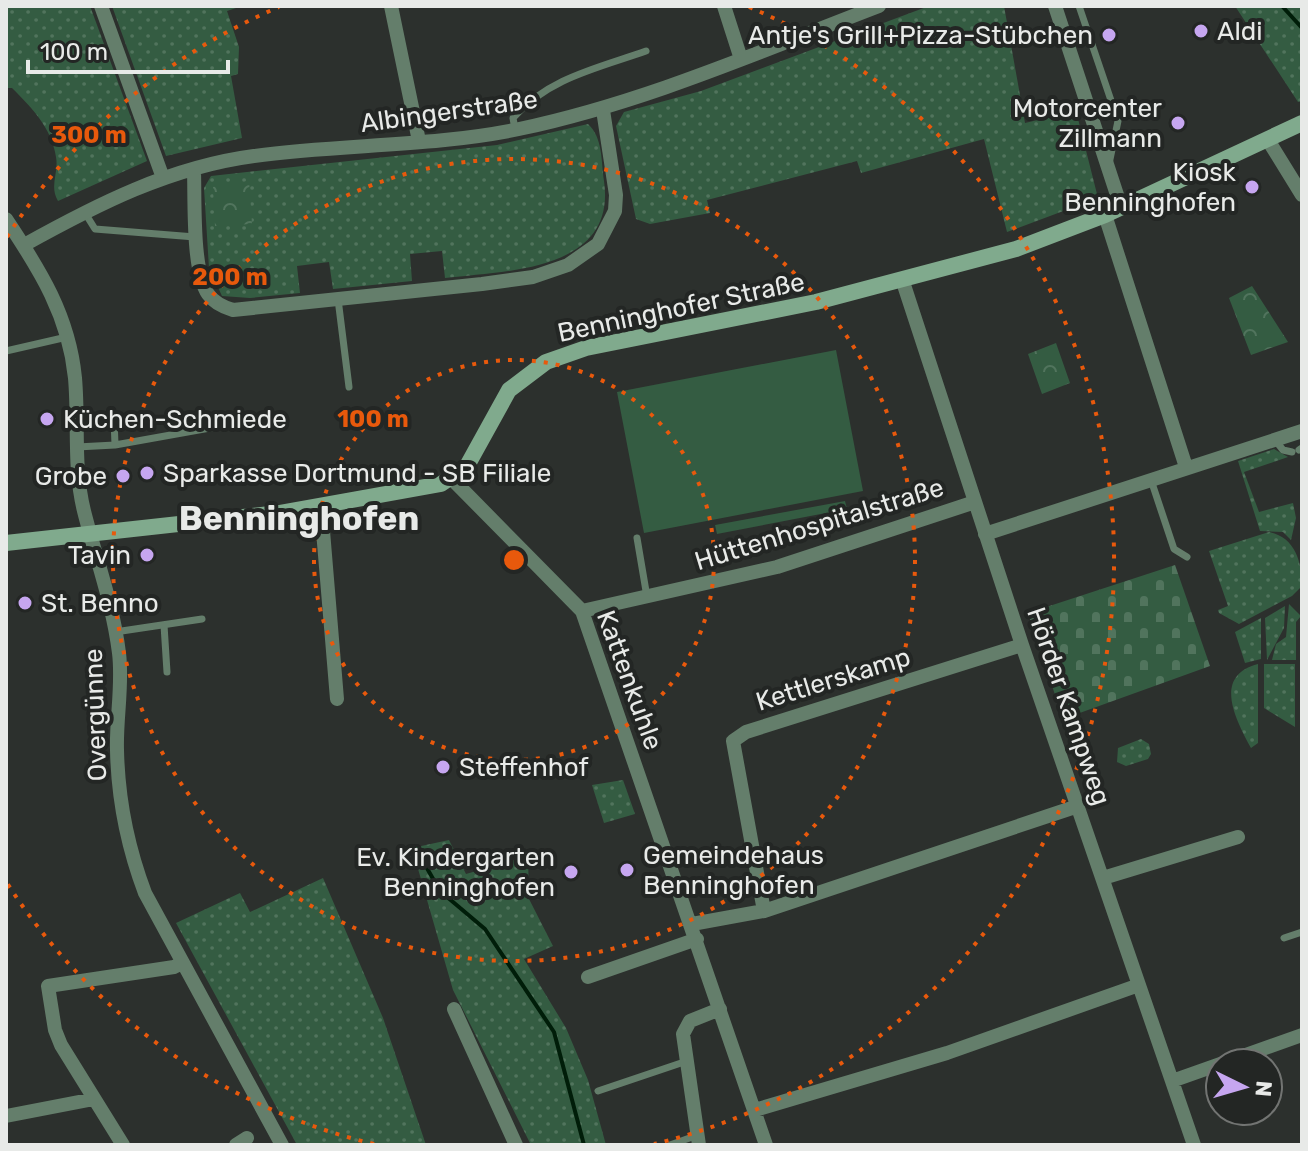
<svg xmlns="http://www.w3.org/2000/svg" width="1308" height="1151" font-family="Rubik,sans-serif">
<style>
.grass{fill:url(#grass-dots)}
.cemetery{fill:url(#cemetery-stones)}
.park{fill:url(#park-crowns)}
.garden{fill:#345c42}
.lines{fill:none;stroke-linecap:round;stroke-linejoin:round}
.stream{stroke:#001d09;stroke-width:4}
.service{stroke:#647e6b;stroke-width:7}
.minor{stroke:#647e6b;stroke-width:14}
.secondary{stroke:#80aa8d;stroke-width:16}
.ring{fill:none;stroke:#e8590c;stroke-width:4;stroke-dasharray:4 8}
.poi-dot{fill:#c6a6f0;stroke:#232624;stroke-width:3}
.labels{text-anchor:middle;stroke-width:8;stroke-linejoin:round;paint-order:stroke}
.poi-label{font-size:26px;fill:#e8eae8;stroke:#232624;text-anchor:start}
.street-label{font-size:26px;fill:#e8eae8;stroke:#232624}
.district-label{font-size:34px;font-weight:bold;fill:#e8eae8;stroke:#232624}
.centre{fill:#e8590c;stroke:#232624;stroke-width:4}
.ring-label{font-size:24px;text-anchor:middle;font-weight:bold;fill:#e8590c;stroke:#232624;stroke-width:8;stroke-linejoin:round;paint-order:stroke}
</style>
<defs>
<pattern id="grass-dots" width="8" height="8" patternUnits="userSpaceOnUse" patternTransform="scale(2)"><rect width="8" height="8" fill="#345c42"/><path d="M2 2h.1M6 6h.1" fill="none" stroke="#51745d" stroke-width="1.8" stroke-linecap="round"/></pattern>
<pattern id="cemetery-stones" width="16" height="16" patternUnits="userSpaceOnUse" patternTransform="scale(2)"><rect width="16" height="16" fill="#345c42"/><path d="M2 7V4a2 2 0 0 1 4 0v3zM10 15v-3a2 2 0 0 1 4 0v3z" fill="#51745d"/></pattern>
<pattern id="park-crowns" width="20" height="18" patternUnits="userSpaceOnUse" patternTransform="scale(2)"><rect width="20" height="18" fill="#345c42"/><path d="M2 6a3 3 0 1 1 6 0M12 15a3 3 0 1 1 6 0" fill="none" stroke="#51745d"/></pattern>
</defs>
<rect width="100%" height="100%" fill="#2c302d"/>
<path class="grass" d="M6,6H90L147,161L58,201C49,186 59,173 56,157C52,128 31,107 12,88H6Z
M112,6H242L227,11L239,47L238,74L231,76L242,138L166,156Z
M929,6H1004L1025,123L1076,111L1098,198L1007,232L984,139L861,173L857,161L707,200L710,213L650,224L636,219L616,126L624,112L701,91Z
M1235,6H1302V101L1298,102Z
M588,124C603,138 601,160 604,181C617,271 507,271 445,278L442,251L410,254L412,281L333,289L329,262L297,266L300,293L250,298L222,296L209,268L204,188L211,176L497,145Z
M1274,449L1288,457L1244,472L1259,512L1293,503L1296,518L1291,540L1283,532L1260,531L1238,461Z
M1269,532C1295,537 1302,562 1302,586L1292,596L1239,624L1219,613L1218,610L1228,606L1209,551Z
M1289,604L1301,616L1296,622V660H1272L1276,644L1286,637Z
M1285,606L1284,628L1267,660L1265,618Z
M1261,618V659L1245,663L1235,632Z
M1258,664V743L1251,748C1236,720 1212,676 1258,664Z
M1264,664H1295V727L1264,708Z
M1141,739L1149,744L1151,754L1148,759L1126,766L1117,762L1118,748Z
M623,780L635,814L604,823L592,785Z
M449,840L466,874L528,856L529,899L553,946L524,959L566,1028L588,1080L606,1145H531L453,990L412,848Z
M323,878L383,1018L426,1145H297L176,923L240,893L250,912Z"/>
<path class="cemetery" d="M1175,565L1210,666L1063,719L1028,613Z"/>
<path class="park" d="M249,181L252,224L215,226L213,187Z
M1252,286L1288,342L1251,355L1229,298Z
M1056,343L1070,383L1042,394L1028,354Z"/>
<path class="garden" d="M836,350L863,491L644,533L617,392Z
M845,501L847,509L717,534L715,525Z"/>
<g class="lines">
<path class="stream" d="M1282,6L1302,28
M424,863L440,891L485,929L554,1032L584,1145"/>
<path class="service" d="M1079,6L1118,121L1109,164
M515,129L513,118C548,78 598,68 646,51
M85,213L95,229L195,237
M338,299L349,387
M6,351L67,337
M78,419L114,418L115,445L221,426
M1275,440L1283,450L1292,452
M77,447L115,445
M1299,450L1302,448
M1151,480L1174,549L1187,557
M637,538L647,597
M164,625L167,672
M115,632L202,619
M1284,938L1302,932
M598,1091L687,1061
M670,1145L698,1135"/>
<path class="minor" d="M101,6L163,178
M391,6L419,141
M724,6L741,59
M1055,6L1121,207
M1268,140L1302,195
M194,171C195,200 192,271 208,294C214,303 223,307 233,310L482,284L533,277L568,265L598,244L615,211L616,195L603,110
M1105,215L1186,467
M6,219C40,270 69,316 75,378C79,423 73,467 84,511C96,559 113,604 119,653C123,685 116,718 117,750C118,798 128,848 145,893L282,1145
M24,245C96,205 170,167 254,156C341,144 432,147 519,129C643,103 761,51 879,6
M903,282L1022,645L1194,1145
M452,479L582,611L766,1145
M321,507L337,699
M985,534L1302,431
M582,611L777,567L975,502
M1103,878L1238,837
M764,911L733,741L746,732L1022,645
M692,924L764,911L1078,806
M588,977L697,939
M454,1009L516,1145
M1223,1063L1302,1035
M1172,1081L1220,1064
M755,1110L947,1053L1139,985
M6,1116L94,1099
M123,1145L61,1045L55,1030L48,986L174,967L182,963
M236,1145L247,1138
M699,1145L683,1034L690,1021L720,1009"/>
<path class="secondary" d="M6,543L279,513L441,484L467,466L509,390L546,362L586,348L816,302L1016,249L1105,215L1302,123"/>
</g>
<g class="ring">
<circle cx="514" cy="560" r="200"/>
<circle cx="514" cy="560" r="401"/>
<path d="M374 1144A601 601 0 0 1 7 883M7 237A601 601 0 0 1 279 7M749 7A601 601 0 0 1 654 1144"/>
</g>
<g class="poi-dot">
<circle cx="1201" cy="31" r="8"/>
<circle cx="1109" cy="35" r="8"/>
<circle cx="1178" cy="123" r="8"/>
<circle cx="1252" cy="187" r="8"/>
<circle cx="47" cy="419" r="8"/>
<circle cx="147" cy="473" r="8"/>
<circle cx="123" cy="476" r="8"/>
<circle cx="147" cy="555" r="8"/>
<circle cx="25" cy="603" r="8"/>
<circle cx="443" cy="767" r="8"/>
<circle cx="627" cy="870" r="8"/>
<circle cx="571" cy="872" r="8"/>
</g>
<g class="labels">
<g class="poi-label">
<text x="1217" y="40">Aldi</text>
<text x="1093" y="44" text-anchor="end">Antje's Grill+Pizza-Stübchen</text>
<text x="1162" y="117" text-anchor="end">Motorcenter<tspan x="1162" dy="30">Zillmann</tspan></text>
<text x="1236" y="181" text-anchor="end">Kiosk<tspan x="1236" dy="30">Benninghofen</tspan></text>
<text x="63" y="428">Küchen-Schmiede</text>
<text x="163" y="482">Sparkasse Dortmund - SB Filiale</text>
<text x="107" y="485" text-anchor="end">Grobe</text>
<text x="131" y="564" text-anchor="end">Tavin</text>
<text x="41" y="612">St. Benno</text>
<text x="459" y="776">Steffenhof</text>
<text x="643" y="864">Gemeindehaus<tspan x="643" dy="30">Benninghofen</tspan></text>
<text x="555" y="866" text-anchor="end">Ev. Kindergarten<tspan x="555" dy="30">Benninghofen</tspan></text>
</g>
<g class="street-label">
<text transform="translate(449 111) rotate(-8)" y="9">Albingerstraße</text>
<text transform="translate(681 307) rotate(-12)" y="9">Benninghofer Straße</text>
<text transform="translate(819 524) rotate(-17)" y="9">Hüttenhospitalstraße</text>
<text transform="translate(833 679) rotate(-17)" y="9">Kettlerskamp</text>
<text transform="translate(630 680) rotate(70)" y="9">Kattenkuhle</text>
<text transform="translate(1069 706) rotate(71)" y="9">Hörder Kampweg</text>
<text transform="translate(95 715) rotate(-92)" y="9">Overgünne</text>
</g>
<g class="district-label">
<text x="299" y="530">Benninghofen</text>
</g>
</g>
<circle cx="514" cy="560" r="12" class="centre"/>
<g class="ring-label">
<text x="89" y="143">300 m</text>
<text x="230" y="285">200 m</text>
<text x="373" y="427">100 m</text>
</g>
<rect width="1308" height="1151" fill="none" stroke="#e8eae8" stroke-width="16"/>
<g transform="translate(1244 1087) rotate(95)"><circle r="38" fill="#232624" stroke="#727472" stroke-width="2"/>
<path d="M0-6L14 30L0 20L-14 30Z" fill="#c6a6f0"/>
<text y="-12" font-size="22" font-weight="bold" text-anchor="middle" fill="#e8eae8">N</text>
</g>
<path d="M28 60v12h200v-12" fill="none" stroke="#e8eae8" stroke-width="4"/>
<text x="40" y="60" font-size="24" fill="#e8eae8" stroke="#232624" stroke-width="6" paint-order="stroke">100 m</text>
</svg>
